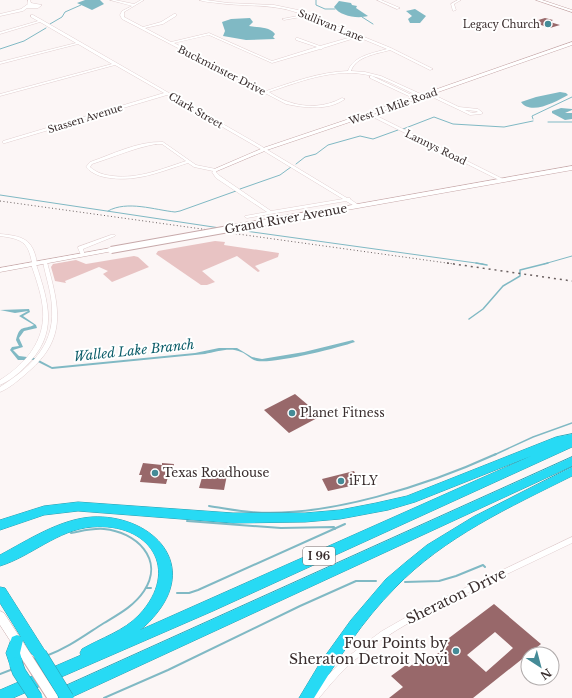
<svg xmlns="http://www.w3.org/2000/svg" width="572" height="698" font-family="'Libre Baskerville',serif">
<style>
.green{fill:#e8c3c3}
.water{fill:#80b9c4}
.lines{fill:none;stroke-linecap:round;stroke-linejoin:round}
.stream-far2{stroke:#80b9c4;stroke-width:1}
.stream-far1{stroke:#80b9c4;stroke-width:1.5}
.stream{stroke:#80b9c4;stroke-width:2}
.building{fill:#98686a;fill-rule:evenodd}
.street-casing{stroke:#c7a9aa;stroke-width:0.5}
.secondary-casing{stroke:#c7a9aa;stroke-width:1}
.highway-casing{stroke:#2d9dae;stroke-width:1}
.street{fill:#fff;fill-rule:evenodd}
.secondary{fill:#fff;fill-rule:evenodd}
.highway{fill:#27daf4;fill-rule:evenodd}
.rail-far1{stroke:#6b6161;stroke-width:1;stroke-dasharray:1 2.5;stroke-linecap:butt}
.rail{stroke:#6b6161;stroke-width:1.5;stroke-dasharray:2 4;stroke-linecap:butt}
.secondary-bridge-far1-casing{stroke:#c7a9aa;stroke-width:8;stroke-linecap:butt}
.secondary-bridge-casing{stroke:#c7a9aa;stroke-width:12;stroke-linecap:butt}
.highway-bridge-casing{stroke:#2d9dae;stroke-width:14;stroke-linecap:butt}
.secondary-bridge-far1{stroke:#fff;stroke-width:6}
.secondary-bridge{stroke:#fff;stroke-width:10}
.highway-bridge{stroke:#27daf4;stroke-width:13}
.poi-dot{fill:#458b97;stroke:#fff;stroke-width:1.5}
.labels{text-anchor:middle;stroke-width:4;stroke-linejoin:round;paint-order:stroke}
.far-poi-label{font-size:10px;fill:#392d2d;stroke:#fff;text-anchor:end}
.far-street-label{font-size:10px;fill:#392d2d;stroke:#fff}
.shield{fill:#fff;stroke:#746c6c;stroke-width:1}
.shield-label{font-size:11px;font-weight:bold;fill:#392d2d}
.street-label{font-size:12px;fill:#392d2d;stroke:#fff}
.poi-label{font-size:12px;fill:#392d2d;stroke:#fff;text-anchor:start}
.water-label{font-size:13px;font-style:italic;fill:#0d5e6a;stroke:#fff}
.near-street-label{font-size:14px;fill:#392d2d;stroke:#fff}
.near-poi-label{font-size:14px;fill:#392d2d;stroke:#fff;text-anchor:end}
</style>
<rect width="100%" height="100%" fill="#fcf6f6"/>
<path class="green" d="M215,241L225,242L224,245L279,253L278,257L255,266L260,271L258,272L237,256L202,271L215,282L207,285H201L156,254L158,251Z
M134,256L138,257L149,267L112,282L103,274L108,271L99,267L65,281L66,283L55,281L51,267L53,264L76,260L86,264Z"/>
<path class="water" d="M85,0H100L104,4L92,10L77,3Z
M339,1L351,3L352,5L357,6L356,8L368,16C357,19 340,16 334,7Z
M415,9L426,16L420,23H410L408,19L412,16L406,11Z
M250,18L253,22L249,26C258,28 269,26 275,34L273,37L275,39L246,40L223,36L225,31L222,22L231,19Z
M560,92L566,93L568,95C557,101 531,116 521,102L536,97Z
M561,108L572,109V110L565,113H572V119L565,120L552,113V111Z
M29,309L30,312L23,316L36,325L37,328L24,331L19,338L23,347L13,350L19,356L35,358L52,367L195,353L219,348H237L252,357L262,359L304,352L353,340L355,342C338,348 274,364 257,361C251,360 247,354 241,352C230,347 216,352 205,354L52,369L34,360H18L10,350L12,347L19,346L16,340C20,324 24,330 34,325L19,316L28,311L15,313L0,310Z"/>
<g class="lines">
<path class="stream-far2" d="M316,0V5L325,9H335
M362,17L373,24
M50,24L62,17L65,12L81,5
M0,49L24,41L46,28
M533,119L532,116L572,97
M548,122H572
M403,129L434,117L453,124L504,127L533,121
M296,164L305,157L316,154L328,145L360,136L373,139L398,130
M240,189L280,175L291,167
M0,195L220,228
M108,211C127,200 155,210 175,212L180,211L236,191
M238,230L483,264
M544,264L572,256"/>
<path class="stream-far1" d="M476,263L487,265
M469,319L483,309L503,286L520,276V270L548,263
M494,455L533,437L572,423"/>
<path class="stream" d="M209,506C223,508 237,511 251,512C327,518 428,485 496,454
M187,521L281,528L334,527L335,529
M405,582L439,581L456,576L483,565L485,567
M146,588H151
M177,593H189L198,590L345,524
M46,656C68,648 85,635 104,623C119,614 134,606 144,591C165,559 136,532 104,529C93,528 82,531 71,533
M0,674L13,669
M104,698L168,670L300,606L356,581H376"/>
</g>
<path class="building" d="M545,18L553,20L550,22L560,25L550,28L538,24L542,23L535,21Z
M295,394L321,416L289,433L264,410Z
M143,463L162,465V463L174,464L173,470H170L166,484L140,482L142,475H139Z
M212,469H220L219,474L227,475L224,490L199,488L203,474H211Z
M354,471L360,484L328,491L322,479Z
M494,604L541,644L473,698H389L403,687L391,676L406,665L409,667L424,656L429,660L449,645L445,641ZM495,632L513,648L486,672L467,655Z"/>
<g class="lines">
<g class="street-casing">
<path id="street" d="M28,0H30L31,3L42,5L38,8H27L23,11L0,16V14L21,9L28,4Z
M110,0H115L134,4L141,0H144L124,12V17L143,27L161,22L174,14H176V16L163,24L145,28L171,42L209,33L272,61L317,47L296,40V38H298L320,46L355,36L306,16L284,20L282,19L303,15C276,3 246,7 217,3C211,2 204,2 199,0H206L228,3L274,5L298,10L391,48L433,69L430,70L390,50C377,54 356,56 351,71L365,72L381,76L423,95V97H421C407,91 393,83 379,78C342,65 304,80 269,92C275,96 282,100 289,102C306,108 326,107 342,98L345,99C328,111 305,108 286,104L122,19L120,15L122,11L132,6ZM209,35L272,63L320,49H322L323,48L358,37L387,49C373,53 353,56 348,71C319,72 293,82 266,91L174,43Z
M377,0H381L400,8L397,9Z
M458,0H461L454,4L456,10L453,11L451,4Z
M31,15H33L42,20L261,146L347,198H350V199L360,206L358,207H356L346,201L247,218L245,217V216L267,212L216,178L212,172L213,171L194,167L188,163C162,171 138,182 110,178C101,177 92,174 86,167L90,162C113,154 138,141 163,142L196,165L216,169L217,170L216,172L220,176L271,211L343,199L259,148L167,95L5,143H3V141L164,93L115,65L0,96V94L112,64L78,44L0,64V62L76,43L40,22L0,34V32L38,21L31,17ZM156,144H162L186,161C161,169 139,179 113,176C104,175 97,173 90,167L92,164C114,157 134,148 156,144Z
M370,76H372L418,98L415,99L370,78Z
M428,93H430L459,107L478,109L483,113L481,114L470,115L428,95ZM465,110L476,111L478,112L472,113Z
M369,113H371L505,180L503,181H501L369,115Z
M0,234C23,236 33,239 37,263L36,264C49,304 59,334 25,367C18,374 9,381 0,385V380C24,365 45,342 43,311C42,295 36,279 31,264L32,263C28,241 21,239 0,236Z
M111,235H115V236L83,249L85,255L83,256L81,255L78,248V247Z
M43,261H45L47,262C59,307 68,338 28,372C20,379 10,388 0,392V387C28,369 54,347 52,310C52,294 46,278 43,262Z
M572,537V543C543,557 513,571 484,585C437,607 389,630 350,664C338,675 329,686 319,698H310L327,676L344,660L363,645L382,631L403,619L446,597Z"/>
</g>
<g class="secondary-casing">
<path id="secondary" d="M536,0H542L572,10V12Z
M572,42V45L424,97L267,150L217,171L215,172L212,170L263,148L420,95Z
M572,166V170L313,216L310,214L313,212Z
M111,248L114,250L113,251L0,272V268Z
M0,611L4,613L32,656L34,659L32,662L28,664L24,662L0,625Z"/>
</g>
<g class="highway-casing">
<path id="highway" d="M572,434V447L213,611L13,698H0V690L81,655L80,653L82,649C101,638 124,631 139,615C182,569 149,522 92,527C57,530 32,556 0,566V555C28,540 60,519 92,517C148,514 199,560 157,613C152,619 147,625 140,630L531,456L415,502L388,510L340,519L305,522L233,523L78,511L44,515L0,530V520L44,506L78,502L233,513H305L340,510L376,503L407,496L556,437Z
M572,457V466L70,698H53L52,696L54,691Z
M572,467V476C510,507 444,537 395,588C363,620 338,659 314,698H299L320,663L351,620L386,579L406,562L427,545L473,517Z
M0,587L5,588L47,654L45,658C33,662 29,649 23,640L20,653L23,664L21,668L16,670L11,668L6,653L12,637L17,635L21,637L0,603Z"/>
</g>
<use href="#street" class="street"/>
<use href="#secondary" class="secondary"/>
<use href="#highway" class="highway"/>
<path class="rail-far1" d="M0,201L454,264"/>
<path class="rail" d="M447,263L572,281"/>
<g class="secondary-bridge-far1-casing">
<path id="secondary-bridge-far1" d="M111,250L313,214"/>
</g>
<g class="secondary-bridge-casing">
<path id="secondary-bridge" d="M28,659L53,698"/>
</g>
<g class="highway-bridge-casing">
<path id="highway-bridge" d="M40,654L67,698
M16,664L19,672L36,698"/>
</g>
<use href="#secondary-bridge-far1" class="secondary-bridge-far1"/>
<use href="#secondary-bridge" class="secondary-bridge"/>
<use href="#highway-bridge" class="highway-bridge"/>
</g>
<g class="poi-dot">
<circle cx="548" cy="24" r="4"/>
<circle cx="292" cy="413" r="4"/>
<circle cx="155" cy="473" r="4"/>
<circle cx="341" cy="481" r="4"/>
<circle cx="456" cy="651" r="4"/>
</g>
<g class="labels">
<g class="far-poi-label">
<text x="540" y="28">Legacy Church</text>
</g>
<g class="far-street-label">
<text transform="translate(331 25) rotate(22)" y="4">Sullivan Lane</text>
<text transform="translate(222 70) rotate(27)" y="4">Buckminster Drive</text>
<text transform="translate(393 106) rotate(-19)" y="4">West 11 Mile Road</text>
<text transform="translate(196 110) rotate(30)" y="4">Clark Street</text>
<text transform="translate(85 118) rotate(-17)" y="4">Stassen Avenue</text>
<text transform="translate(436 147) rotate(26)" y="4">Lannys Road</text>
</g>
<rect class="shield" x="303" y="547" width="32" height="18" rx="3"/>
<g class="shield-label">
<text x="319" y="560">I 96</text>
</g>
<g class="street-label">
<text transform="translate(286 219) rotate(-10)" y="4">Grand River Avenue</text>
</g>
<g class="poi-label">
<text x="300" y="417">Planet Fitness</text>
<text x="163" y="477">Texas Roadhouse</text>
<text x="349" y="485">iFLY</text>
</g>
<g class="water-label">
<text transform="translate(134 350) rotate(-6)" y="5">Walled Lake Branch</text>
</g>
<g class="near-street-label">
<text transform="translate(456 596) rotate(-26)" y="5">Sheraton Drive</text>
</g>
<g class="near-poi-label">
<text x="448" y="648">Four Points by<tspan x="448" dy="16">Sheraton Detroit Novi</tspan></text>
</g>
</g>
<g transform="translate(540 666) rotate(144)"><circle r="19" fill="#ffffff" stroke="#b0abab"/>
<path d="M0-3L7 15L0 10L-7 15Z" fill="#458b97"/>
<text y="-6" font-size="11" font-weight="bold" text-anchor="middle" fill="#392d2d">N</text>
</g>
</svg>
